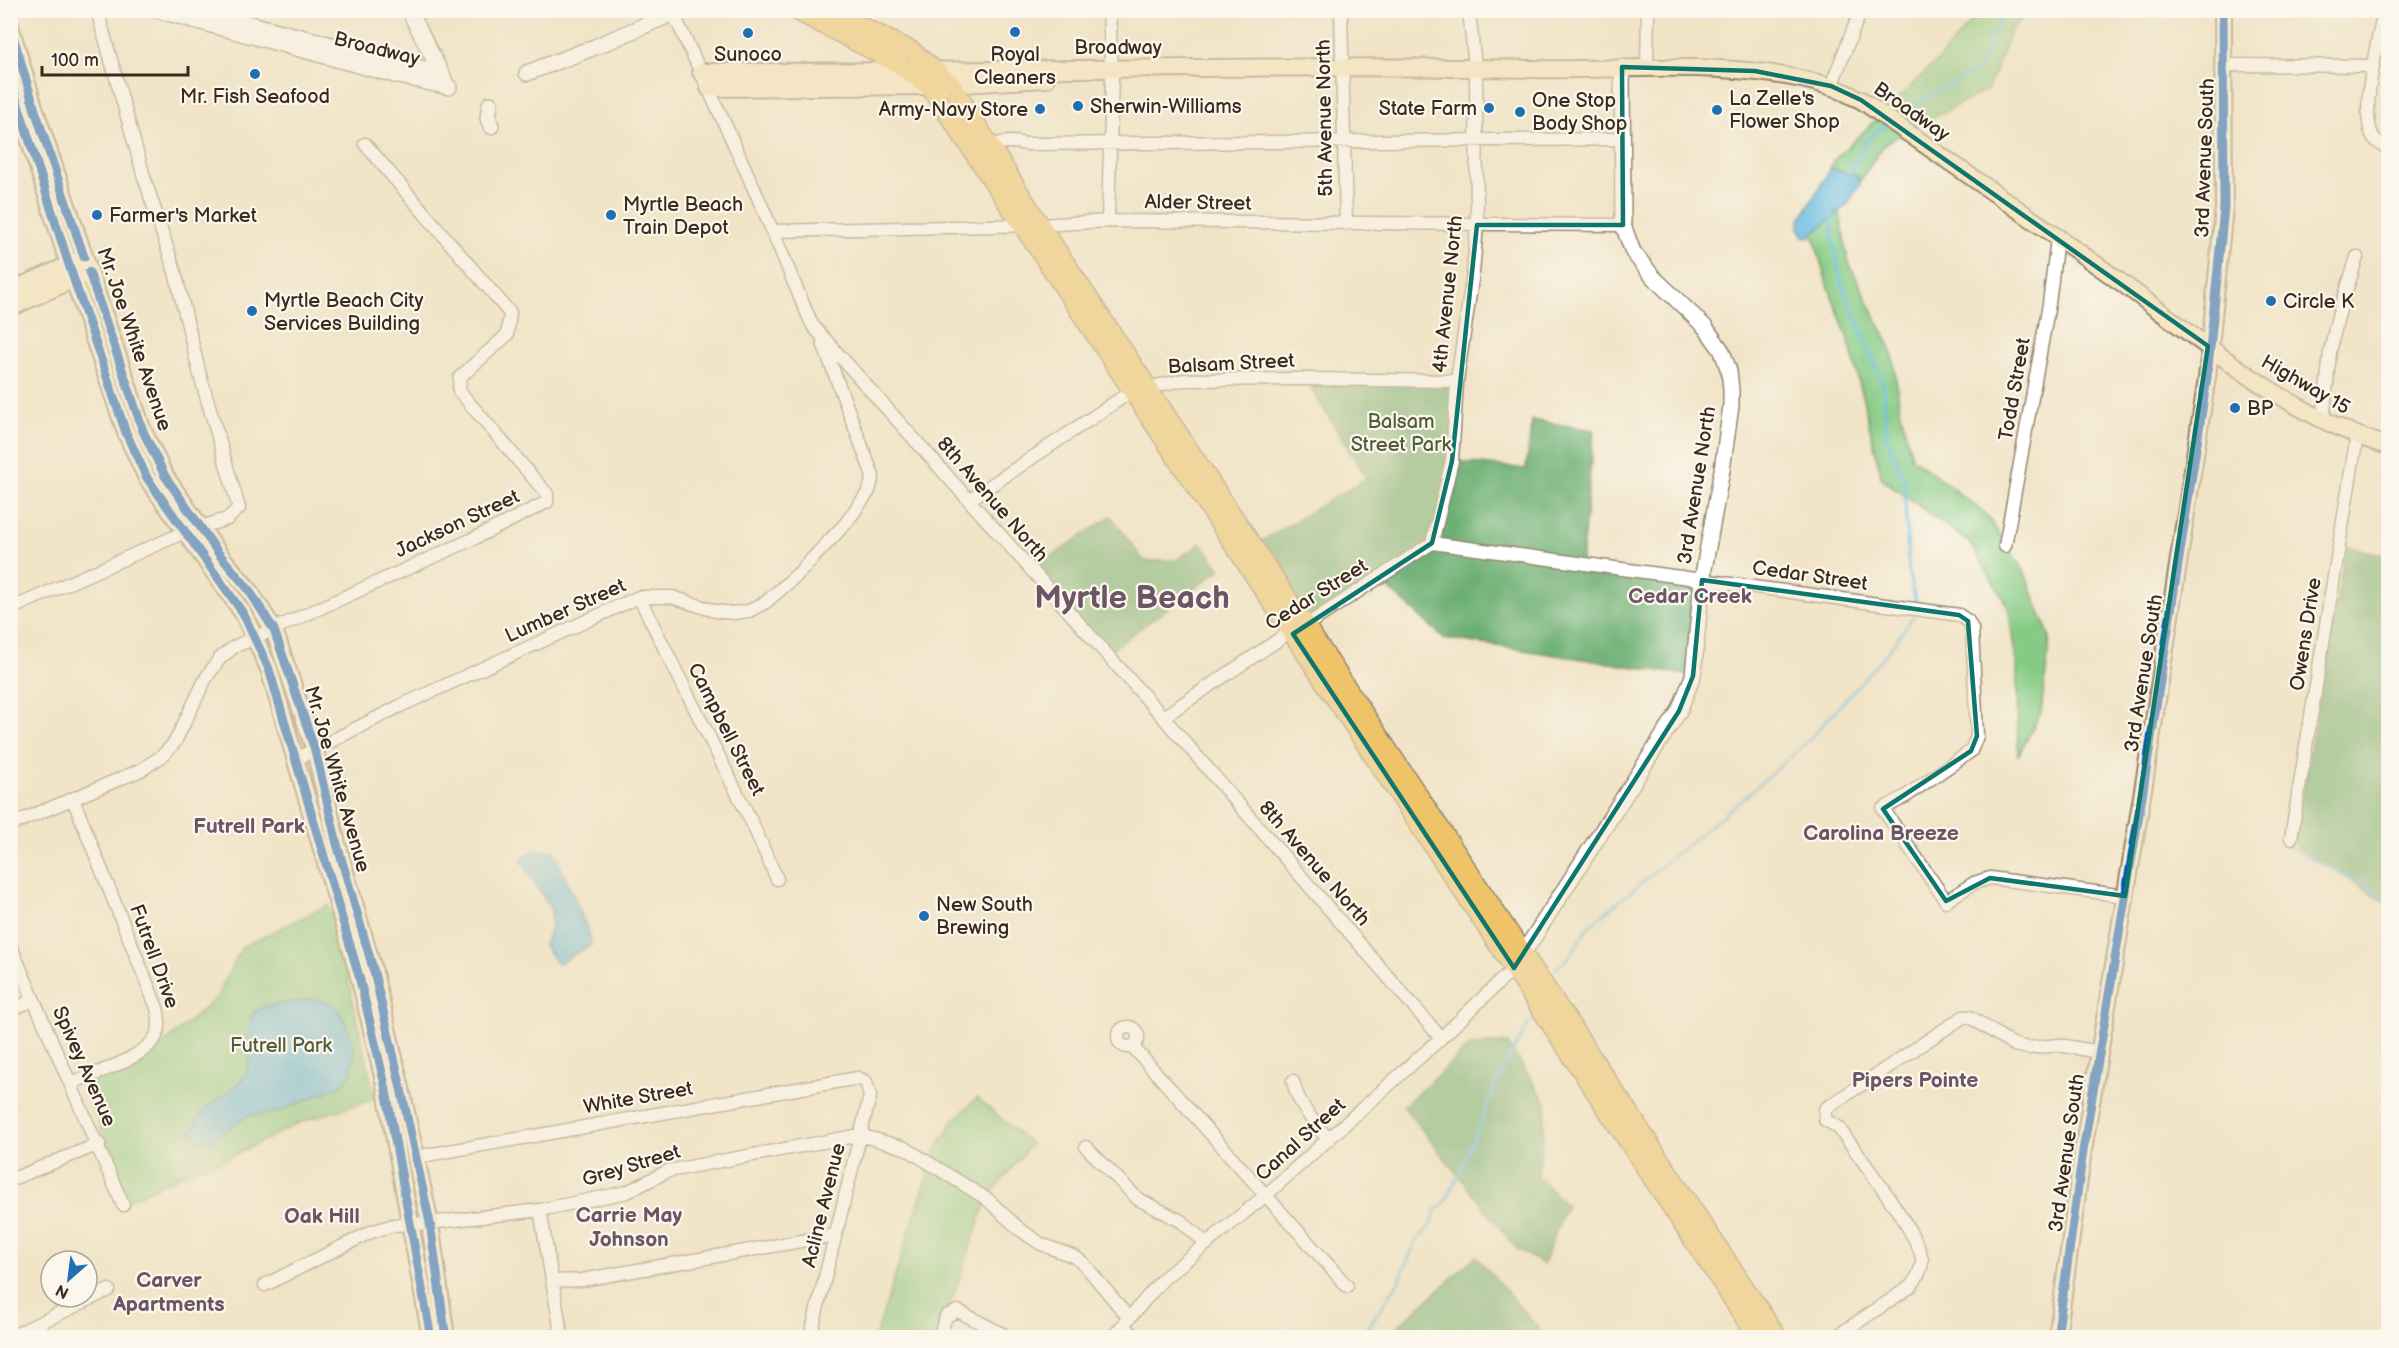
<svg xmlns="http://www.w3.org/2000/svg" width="2399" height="1348" font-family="'Balsamiq Sans',sans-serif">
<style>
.green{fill:#86cb85;stroke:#607a52;stroke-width:1.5}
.forest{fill:#6caf72;stroke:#546c48;stroke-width:1.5}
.water{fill:#64b9e0;stroke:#50727f;stroke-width:1.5}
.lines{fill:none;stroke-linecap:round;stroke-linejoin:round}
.stream{stroke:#64b9e0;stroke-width:3}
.minor-casing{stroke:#968772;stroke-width:15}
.tertiary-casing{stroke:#968772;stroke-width:18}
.secondary-casing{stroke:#968772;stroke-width:20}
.primary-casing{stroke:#968772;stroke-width:21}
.minor{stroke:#fff;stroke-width:12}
.tertiary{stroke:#fff;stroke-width:15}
.secondary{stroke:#f9e7c3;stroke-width:16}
.primary{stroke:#efc469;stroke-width:18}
.cycleway-casing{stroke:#fbf7ec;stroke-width:13}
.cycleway{stroke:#0057b8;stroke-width:9}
.marked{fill:none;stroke:#0f766e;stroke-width:4.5;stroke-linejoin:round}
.poi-dot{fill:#1f6fb2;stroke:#fbf7ec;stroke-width:2}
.labels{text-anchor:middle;stroke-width:4.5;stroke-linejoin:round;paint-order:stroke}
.street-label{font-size:20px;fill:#3b2a1e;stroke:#fbf7ec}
.poi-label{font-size:20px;fill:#3b2a1e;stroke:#fbf7ec;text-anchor:start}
.park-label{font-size:20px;fill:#525a3d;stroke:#fbf7ec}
.neighbourhood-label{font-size:21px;font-weight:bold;fill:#6d5566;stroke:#fbf7ec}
.town-label{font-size:32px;font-weight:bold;fill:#6d5566;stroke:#fbf7ec}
</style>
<rect width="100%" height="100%" fill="#fbf7ec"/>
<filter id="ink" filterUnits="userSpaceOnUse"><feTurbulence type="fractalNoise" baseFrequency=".0167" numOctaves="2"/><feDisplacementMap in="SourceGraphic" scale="12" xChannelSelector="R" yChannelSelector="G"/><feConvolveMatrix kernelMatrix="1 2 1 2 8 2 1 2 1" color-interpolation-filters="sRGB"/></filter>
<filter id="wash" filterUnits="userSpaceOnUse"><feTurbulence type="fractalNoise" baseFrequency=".008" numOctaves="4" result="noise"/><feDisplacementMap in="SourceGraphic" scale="24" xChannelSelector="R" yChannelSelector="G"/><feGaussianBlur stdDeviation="1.35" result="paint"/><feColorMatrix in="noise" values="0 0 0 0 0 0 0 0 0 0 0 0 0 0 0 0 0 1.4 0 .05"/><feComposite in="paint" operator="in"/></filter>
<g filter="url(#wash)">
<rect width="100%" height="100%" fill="#f1e4c7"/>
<path class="green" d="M1980,11H2030L2011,29L1988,89L1885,143L1840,212L1848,261L1892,351L1900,410L1912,458L1985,513L2024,571L2050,638L2041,712L2018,756L2017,669L2008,607L1971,544L1882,479L1850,344L1826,280L1809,220L1833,161L1939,59Z
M328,905L337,930L375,1099L301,1122L226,1159L181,1175L127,1201L97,1119L83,1087L144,1061L216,998L242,947Z
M977,1098L1031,1144L987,1199L939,1337L875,1338L936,1150L953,1121Z"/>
<path class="forest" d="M1305,379L1457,381L1452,461L1526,469L1532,420L1594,430L1581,565L1702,580L1693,676L1444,638L1378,579L1307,625L1253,546L1367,478Z
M1111,516L1144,561L1176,560L1201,543L1221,569L1104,655L1030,571Z
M2346,546L2388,555V904L2293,844Z
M1507,1042L1547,1104L1538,1176L1566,1206L1543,1265L1516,1248L1403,1106L1470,1046Z
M1476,1256L1546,1337H1386Z"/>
<path class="water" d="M1831,168L1857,176L1860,184L1846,206L1809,237L1804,236L1799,228L1800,220Z
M534,850L554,851L590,935L591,945L557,964L544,945L551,928V909L521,860Z
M312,999L333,1004L344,1019L355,1050L350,1076L342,1085L278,1112L246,1116L215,1138L205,1141L196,1140L191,1132C195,1125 198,1118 203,1112C216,1098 234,1092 245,1075C256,1056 239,1036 254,1012L267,1006Z"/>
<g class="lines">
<path class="stream" d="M1896,117L1911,106L1978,70L2004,10
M1848,176L1868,138L1886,125
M1832,215V236L1842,284L1883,384L1887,439L1904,479L1909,576L1916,602
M2283,844L2364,885L2388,901
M1556,969L1570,956L1588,927L1740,801L1806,743L1888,652L1913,617
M1358,1338L1369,1326L1399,1281L1417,1239L1429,1228L1437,1209L1444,1204L1460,1172L1497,1081L1530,1021"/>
</g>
</g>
<g filter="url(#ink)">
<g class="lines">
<g class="minor-casing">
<path id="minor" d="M1341,10L1346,224
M2384,10C2379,37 2358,116 2374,138C2376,142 2384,146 2388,149
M673,13C707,85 741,157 772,230C786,262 798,295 813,326L1163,717L1441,1038
M2225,65L2373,66
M1647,68L1648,10
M1831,86L1861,10
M990,147C1003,141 1012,141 1026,144L1623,139
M1108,221L1112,76L1109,10
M772,231L1040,225L1108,221L1623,225
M2323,421L2330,352L2337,320L2357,257
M969,500L1132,391L1184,380L1305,379L1457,381
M1432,543L1452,461L1457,381L1473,273L1477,225L1476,76L1469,10
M2005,546L2049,304L2057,238
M639,597L752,823L777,879
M10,609L185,532L227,519L239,508L200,375L175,272L144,177L97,10
M1163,717L1284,636L1293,634L1432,543L1959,615L1968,621L1972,629L1977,736L1971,751L1906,796L1883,809L1946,901L1974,883L1990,878L2125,896
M296,759L400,706L639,597H672L715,611L733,613L749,611L766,602L798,574L846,523L869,491L873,476L823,343
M10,825L141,770L162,756L175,742L206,678L220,658L234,647L475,538L547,502V494L459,391L460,377L507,335L510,313L365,144
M2291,838L2357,436
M10,945L123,1205
M10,1010L34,1000
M1118 1037a10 10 0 1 1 20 0a10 10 0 1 1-20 0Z
M1132,1046L1347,1286
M1293,1081C1298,1105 1313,1121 1329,1140
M72,1083C95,1073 145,1058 156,1036C161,1027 159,1018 157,1008L73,799
M1086,1147L1138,1199L1181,1221L1207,1244
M416,1157L858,1078L866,1082L870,1096L810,1338
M10,1180L99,1144
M540,1210L562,1338
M554,1281L582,1280L835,1235
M265,1285L371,1232L394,1225L430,1223L540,1210L627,1192L668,1171L860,1135L905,1148L987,1199L1019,1229L1041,1244L1075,1257L1084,1264L1129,1318
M1122,1326L1138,1338
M10,1337L109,1290
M939,1338L946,1316L958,1311L1010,1338
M1112,1338L1163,1279L1266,1195L1441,1038L1514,968
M1834,1338L1910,1287C1916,1280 1921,1271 1922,1262C1924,1240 1854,1149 1838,1127L1825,1120V1109L1963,1017H1970L2014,1045L2029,1048L2059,1045L2099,1052"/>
</g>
<g class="tertiary-casing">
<path id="tertiary" d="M157,10L395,75L449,87
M196,10L440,73
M409,10L444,79
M527,73L595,47L680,10
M490,104L488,118L491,126
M1519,960L1679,711L1693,676L1702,580L1722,470L1731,406V389L1729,371L1722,351L1705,327L1653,277L1633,252L1623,225L1622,67"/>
</g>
<g class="secondary-casing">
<path id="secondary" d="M10,26L35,110L143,431L165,476L219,554L249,590L274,630L315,750L337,844L374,972L400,1084L430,1223L446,1338
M701,72C978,72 1255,64 1532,69C1631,71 1733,58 1829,86C1840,89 1851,96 1861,100C1949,162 2039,223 2126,286C2205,344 2293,418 2388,446
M10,79L69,265L126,433L147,478L243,613L269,669L359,976L385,1085L431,1338
M709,88L929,86L1046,79
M10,291L78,261
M10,308L85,274
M2057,1338L2083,1151L2144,784L2207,378L2224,208L2223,10"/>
</g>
<g class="primary-casing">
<path id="primary" d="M795,10L897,63L929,86L1049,265L1758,1338
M828,10L912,51L951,84L1040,225L1778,1338"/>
</g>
<use href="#minor" class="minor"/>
<use href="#tertiary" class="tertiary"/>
<use href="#secondary" class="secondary"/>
<use href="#primary" class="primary"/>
<g class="cycleway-casing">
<path id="cycleway" d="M10,26L35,110L84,257
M10,79L69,265L126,433L147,478L243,613L269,669L359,976L385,1085L431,1338
M89,272L143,431L165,476L219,554L249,590L274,630L315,750L337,844L374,972L400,1084L430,1223L446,1338
M2057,1338L2083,1151L2144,784L2207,378L2224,208L2223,10"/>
</g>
<use href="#cycleway" class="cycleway"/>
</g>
</g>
<path d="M0 0H2399V1348H0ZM1622,67L1755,71L1831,86L1861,100L2208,346L2125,896L1990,878L1946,901L1883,809L1971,751L1977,736L1968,621L1959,615L1702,580L1693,676L1679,711L1514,968L1293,634L1432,543L1452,461L1477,225H1623Z" fill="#f1e4c7" fill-opacity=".55" fill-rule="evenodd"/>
<path class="marked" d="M1622,67L1755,71L1831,86L1861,100L2208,346L2125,896L1990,878L1946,901L1883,809L1971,751L1977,736L1968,621L1959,615L1702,580L1693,676L1679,711L1514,968L1293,634L1432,543L1452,461L1477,225H1623Z"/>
<g class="poi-dot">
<circle cx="1015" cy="32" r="6"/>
<circle cx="748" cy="33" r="6"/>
<circle cx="255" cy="74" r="6"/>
<circle cx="1078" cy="106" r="6"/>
<circle cx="1489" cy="108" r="6"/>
<circle cx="1040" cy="109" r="6"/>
<circle cx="1717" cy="110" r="6"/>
<circle cx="1520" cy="112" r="6"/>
<circle cx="97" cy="215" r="6"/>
<circle cx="611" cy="215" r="6"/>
<circle cx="2271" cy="301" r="6"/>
<circle cx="252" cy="311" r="6"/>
<circle cx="2235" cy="408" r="6"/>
<circle cx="924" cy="916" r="6"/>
</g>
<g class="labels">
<g class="street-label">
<text x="1118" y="54">Broadway</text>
<text transform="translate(377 48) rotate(14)" y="7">Broadway</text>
<text transform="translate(1912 111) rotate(35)" y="7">Broadway</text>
<text transform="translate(1324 118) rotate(-91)" y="7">5th Avenue North</text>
<text transform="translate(2204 158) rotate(-88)" y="7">3rd Avenue South</text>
<text transform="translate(1198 202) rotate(1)" y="7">Alder Street</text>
<text transform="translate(1447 294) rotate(-84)" y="7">4th Avenue North</text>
<text transform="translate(135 339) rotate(71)" y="7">Mr. Joe White Avenue</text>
<text transform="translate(1231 363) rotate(-3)" y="7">Balsam Street</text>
<text transform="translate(2306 384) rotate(30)" y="7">Highway 15</text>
<text transform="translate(2014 389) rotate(-80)" y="7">Todd Street</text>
<text transform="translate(1696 485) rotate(-81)" y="7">3rd Avenue North</text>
<text transform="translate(993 499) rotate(49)" y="7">8th Avenue North</text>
<text transform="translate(457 523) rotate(-25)" y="7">Jackson Street</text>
<text transform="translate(1810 575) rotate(8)" y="7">Cedar Street</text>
<text transform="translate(1316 594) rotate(-32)" y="7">Cedar Street</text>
<text transform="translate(565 610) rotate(-24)" y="7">Lumber Street</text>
<text transform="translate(2305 634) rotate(-81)" y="7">Owens Drive</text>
<text transform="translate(2143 673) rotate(-81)" y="7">3rd Avenue South</text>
<text transform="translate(727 729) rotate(63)" y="7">Campbell Street</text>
<text transform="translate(338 779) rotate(74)" y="7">Mr. Joe White Avenue</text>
<text transform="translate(1315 863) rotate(49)" y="7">8th Avenue North</text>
<text transform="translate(155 956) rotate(70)" y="7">Futrell Drive</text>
<text transform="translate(85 1066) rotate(66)" y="7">Spivey Avenue</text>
<text transform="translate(638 1097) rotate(-10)" y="7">White Street</text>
<text transform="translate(1300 1139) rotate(-42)" y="7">Canal Street</text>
<text transform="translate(2066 1153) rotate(-82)" y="7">3rd Avenue South</text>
<text transform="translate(631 1165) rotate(-17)" y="7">Grey Street</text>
<text transform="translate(823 1205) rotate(-76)" y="7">Acline Avenue</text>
</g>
<g class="poi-label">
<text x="748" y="61" text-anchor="middle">Sunoco</text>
<text x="1015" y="61" text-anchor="middle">Royal<tspan x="1015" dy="23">Cleaners</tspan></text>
<text x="255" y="103" text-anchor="middle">Mr. Fish Seafood</text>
<text x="1729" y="105">La Zelle's<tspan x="1729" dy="23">Flower Shop</tspan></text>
<text x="1532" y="107">One Stop<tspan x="1532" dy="23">Body Shop</tspan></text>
<text x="1090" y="113">Sherwin-Williams</text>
<text x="1477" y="115" text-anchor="end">State Farm</text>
<text x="1028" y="116" text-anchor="end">Army-Navy Store</text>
<text x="623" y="211">Myrtle Beach<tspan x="623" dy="23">Train Depot</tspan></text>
<text x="109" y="222">Farmer's Market</text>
<text x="264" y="307">Myrtle Beach City<tspan x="264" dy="23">Services Building</tspan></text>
<text x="2283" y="308">Circle K</text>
<text x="2247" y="415">BP</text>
<text x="936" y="911">New South<tspan x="936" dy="23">Brewing</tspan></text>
</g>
<g class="park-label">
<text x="1401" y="428">Balsam<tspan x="1401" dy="23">Street Park</tspan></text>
<text x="281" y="1052">Futrell Park</text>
</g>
<g class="neighbourhood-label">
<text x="1690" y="603">Cedar Creek</text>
<text x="249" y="833">Futrell Park</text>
<text x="1881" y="840">Carolina Breeze</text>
<text x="1915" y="1087">Pipers Pointe</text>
<text x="629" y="1222">Carrie May<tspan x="629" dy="24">Johnson</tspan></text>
<text x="322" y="1223">Oak Hill</text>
<text x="169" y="1287">Carver<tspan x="169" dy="24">Apartments</tspan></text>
</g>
<g class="town-label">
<text x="1132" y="608">Myrtle Beach</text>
</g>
</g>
<rect width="2399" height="1348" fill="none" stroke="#fbf7ec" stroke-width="36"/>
<g transform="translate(69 1279) rotate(208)"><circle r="28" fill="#fbf7ec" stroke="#aea59a" stroke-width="1.5"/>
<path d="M0-4.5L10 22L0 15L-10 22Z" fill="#1f6fb2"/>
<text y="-9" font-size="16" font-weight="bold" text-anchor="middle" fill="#3b2a1e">N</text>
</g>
<path d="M42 66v9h146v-9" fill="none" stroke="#3b2a1e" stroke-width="3"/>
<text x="51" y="66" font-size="18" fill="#3b2a1e" stroke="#fbf7ec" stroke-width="4.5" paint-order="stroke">100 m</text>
</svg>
